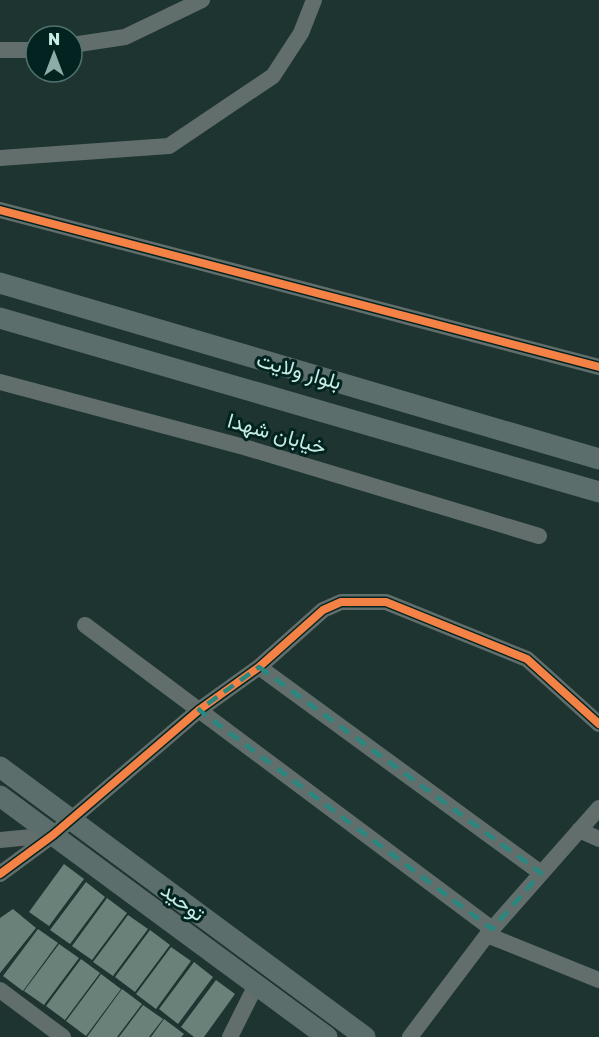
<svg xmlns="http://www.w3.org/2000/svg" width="599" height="1037" font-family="'Golos Text',Vazirmatn,sans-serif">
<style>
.building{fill:#6a817a}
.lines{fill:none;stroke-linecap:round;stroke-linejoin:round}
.minor{stroke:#616e6c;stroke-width:16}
.major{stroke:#5c6e6c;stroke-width:21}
.cycleway-casing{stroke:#02231f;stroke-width:11}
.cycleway{stroke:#f48246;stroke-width:8}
.marked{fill:none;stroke:#2b8880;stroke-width:4.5;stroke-dasharray:12 8;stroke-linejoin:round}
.labels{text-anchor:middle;stroke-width:6;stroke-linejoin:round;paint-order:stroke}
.street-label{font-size:21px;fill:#c7ece6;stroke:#02231f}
</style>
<rect width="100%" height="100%" fill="#1e3431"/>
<path class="building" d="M64,864L84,879L49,926L29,912Z
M86,882L105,897L70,944L50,930Z
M107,898L127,913L92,960L72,946Z
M13,909L36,928L0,973V918Z
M128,915L148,929L113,976L93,962Z
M38,929L58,943L23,991L3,976Z
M150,930L170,945L135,992L115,977Z
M59,944L79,958L44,1005L24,991Z
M171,947L191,961L156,1009L136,994Z
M81,959L100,973L65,1020L46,1006Z
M194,962L213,977L178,1024L159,1009Z
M101,974L121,989L86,1036L66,1021Z
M216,980L235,994L204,1037H194L181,1027Z
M122,989L142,1004L117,1037H87Z
M143,1005L163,1019L149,1037H119Z
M164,1019L184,1034L181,1037H151Z"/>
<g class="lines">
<path class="minor" d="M72,45L125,37L202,0
M0,50H36
M0,158L169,146L273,76L301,33L314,0
M0,210L599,367
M0,382L244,447L539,536
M85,625L492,929
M259,667L541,873
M579,830L599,839
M0,840L52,835
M0,874L53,835L199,710L259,667L323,610L341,602H386L527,659L599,724
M487,935L599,980
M0,990L63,1037
M230,1037L256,985
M410,1037L487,935L599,808"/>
<path class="major" d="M0,283L599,459
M0,318L599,492
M0,767L365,1037
M0,796L327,1037"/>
<g class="cycleway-casing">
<path id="cycleway" d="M0,210L599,367
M0,874L53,835L199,710L259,667L323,610L341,602H386L527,659L599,724"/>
</g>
<use href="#cycleway" class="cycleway"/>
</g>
<path class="marked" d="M259,667L541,873L492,929L199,710Z"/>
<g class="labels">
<g class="street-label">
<text transform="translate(299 371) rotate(16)" y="7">بلوار ولایت</text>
<text transform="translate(277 434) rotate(16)" y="7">خیابان شهدا</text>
<text transform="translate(183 902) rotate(37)" y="7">توحید</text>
</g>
</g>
<g transform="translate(54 54)"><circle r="28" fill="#02231f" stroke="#51736f" stroke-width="1.5"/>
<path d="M0-4.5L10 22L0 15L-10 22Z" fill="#8caca7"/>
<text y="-9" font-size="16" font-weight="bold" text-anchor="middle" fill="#c7ece6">N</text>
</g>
</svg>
